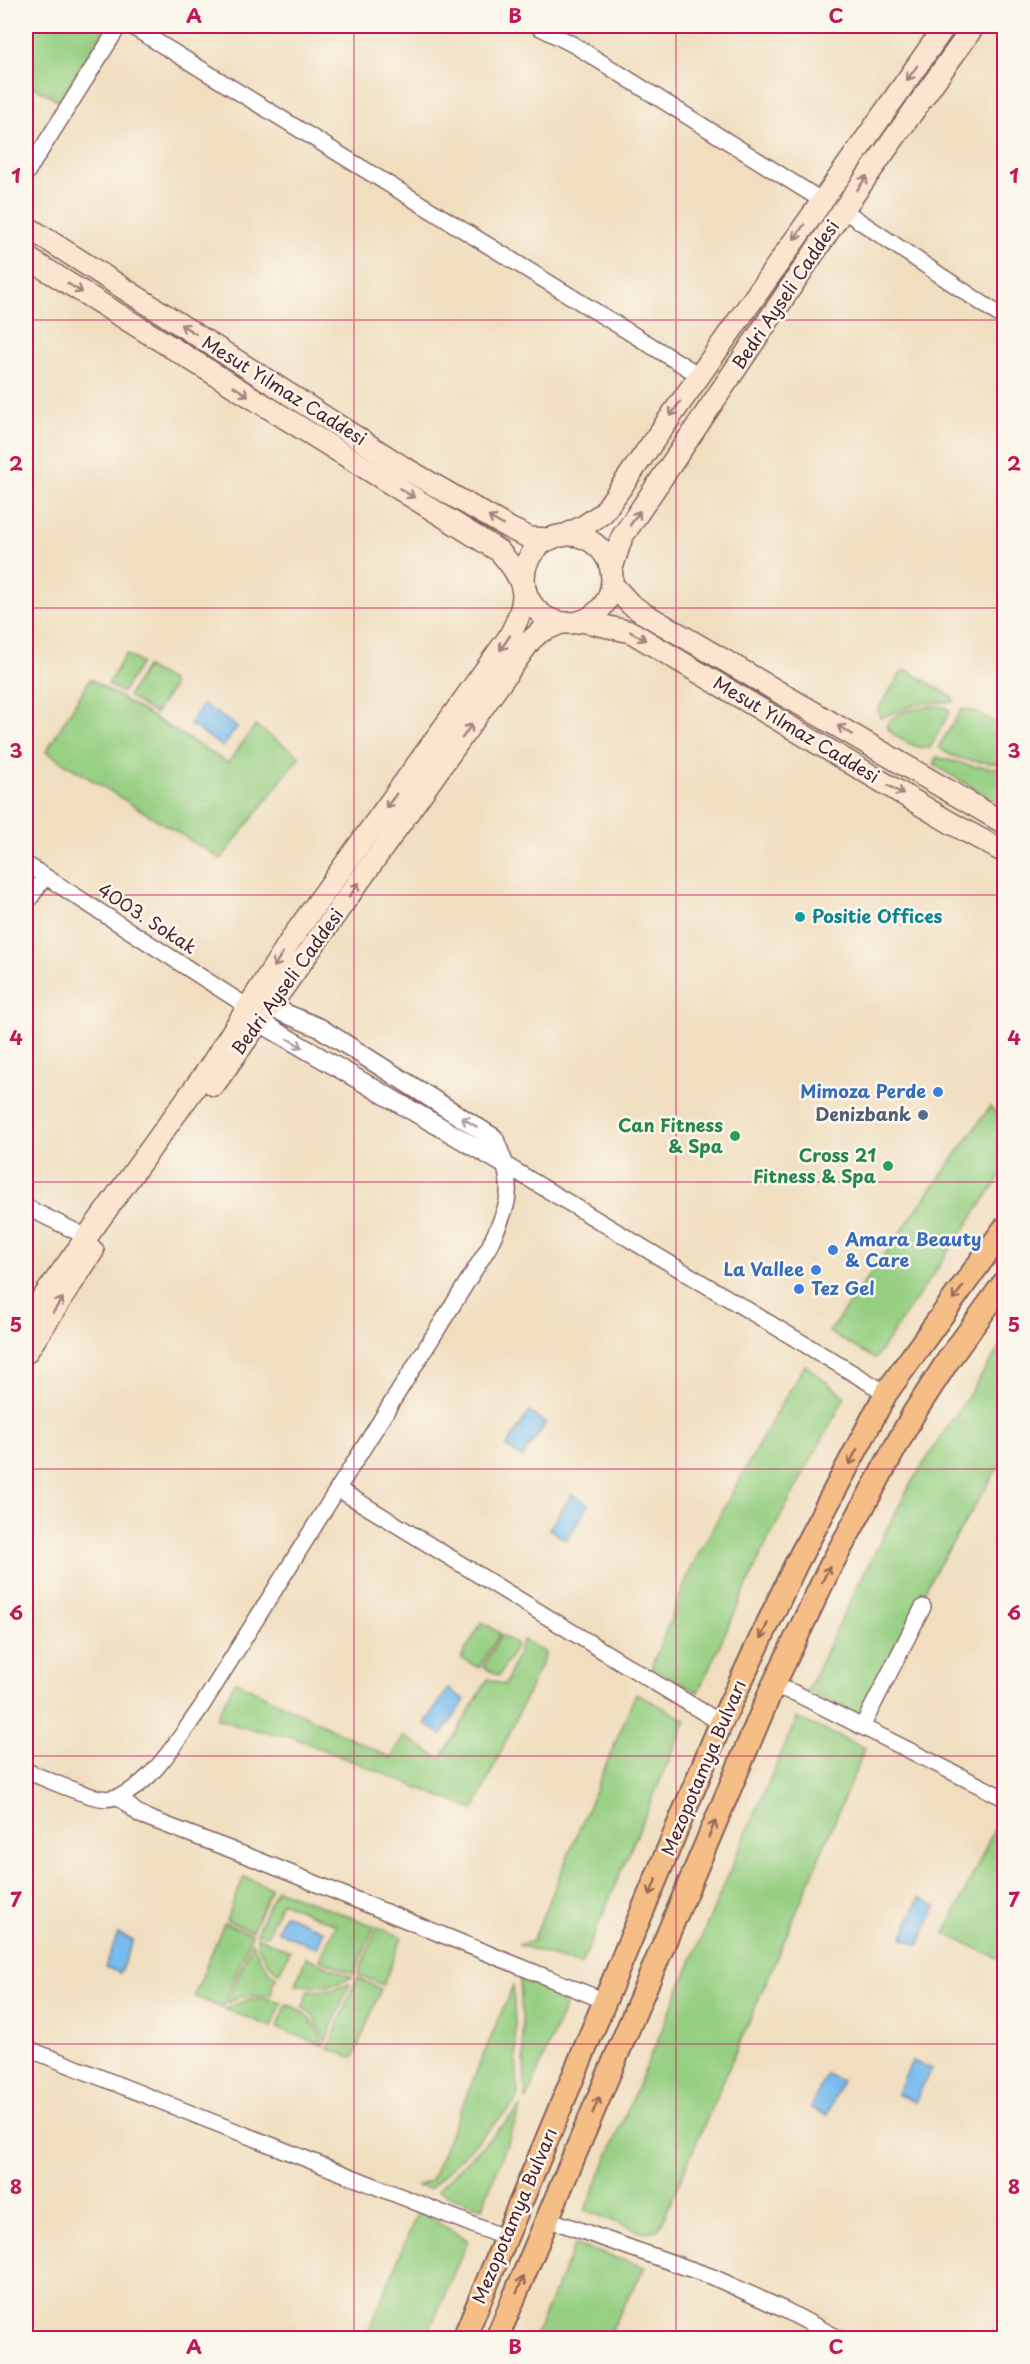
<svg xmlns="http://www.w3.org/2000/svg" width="1030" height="2364" font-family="'Playpen Sans',sans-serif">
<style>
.green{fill:#96cf82;stroke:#707756;stroke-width:1.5}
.water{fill:#77bcee;stroke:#606e8c;stroke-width:1.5}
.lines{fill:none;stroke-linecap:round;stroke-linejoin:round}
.minor-casing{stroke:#84625f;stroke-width:18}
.tertiary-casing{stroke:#84625f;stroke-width:21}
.secondary-casing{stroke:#84625f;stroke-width:24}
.primary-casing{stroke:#84625f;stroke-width:26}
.minor{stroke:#fff;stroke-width:15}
.tertiary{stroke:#fff;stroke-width:18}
.secondary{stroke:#fbe5cf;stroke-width:21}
.primary{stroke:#f6be87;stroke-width:22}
.oneway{stroke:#a2827d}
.oneway2{stroke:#ae9aa0}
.oneway3{stroke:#976754}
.grid{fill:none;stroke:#c2185b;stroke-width:1.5;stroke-opacity:0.55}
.culture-dot{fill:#0f9aa8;stroke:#fbf7ec;stroke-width:2}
.shop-dot{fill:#3f7fe0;stroke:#fbf7ec;stroke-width:2}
.service-dot{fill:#5c6f8a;stroke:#fbf7ec;stroke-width:2}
.leisure-dot{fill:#2e9e5b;stroke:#fbf7ec;stroke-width:2}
.labels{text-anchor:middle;stroke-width:5;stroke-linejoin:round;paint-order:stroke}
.street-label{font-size:18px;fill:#4a1f2b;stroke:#fbf7ec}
.culture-label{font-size:18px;font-weight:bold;fill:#0d838f;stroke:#fbf7ec;text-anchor:start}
.shop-label{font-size:18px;font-weight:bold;fill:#366cbe;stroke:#fbf7ec;text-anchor:end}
.service-label{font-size:18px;font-weight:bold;fill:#4e5e75;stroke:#fbf7ec;text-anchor:end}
.leisure-label{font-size:18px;font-weight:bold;fill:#27864d;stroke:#fbf7ec;text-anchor:end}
.neatline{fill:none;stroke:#c2185b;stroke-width:2}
.grid-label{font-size:20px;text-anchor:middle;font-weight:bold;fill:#c2185b}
</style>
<rect width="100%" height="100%" fill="#fbf7ec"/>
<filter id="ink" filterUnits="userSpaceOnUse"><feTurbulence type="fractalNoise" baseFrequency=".0167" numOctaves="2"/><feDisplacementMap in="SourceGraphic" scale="12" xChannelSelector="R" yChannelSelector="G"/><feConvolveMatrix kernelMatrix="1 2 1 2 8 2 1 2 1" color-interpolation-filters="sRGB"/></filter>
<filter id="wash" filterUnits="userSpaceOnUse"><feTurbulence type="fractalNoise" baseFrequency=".008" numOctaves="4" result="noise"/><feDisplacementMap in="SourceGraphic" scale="24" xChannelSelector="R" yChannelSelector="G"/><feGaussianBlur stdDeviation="1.35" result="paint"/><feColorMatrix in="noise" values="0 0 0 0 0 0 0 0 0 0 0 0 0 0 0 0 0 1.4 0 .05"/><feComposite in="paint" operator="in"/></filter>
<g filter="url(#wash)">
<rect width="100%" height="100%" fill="#f0debf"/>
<path class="green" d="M26,26H106L59,101L26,83Z
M126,654L141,663L122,693L108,684Z
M146,667L171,681L172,688L155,714L128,696Z
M907,670L952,697L954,702L921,703L880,718L878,710L901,673Z
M90,679L228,763L255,726L300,756L221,859L46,752Z
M932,706L945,707L950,711L930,748C915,749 894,738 886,726C893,711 917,709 932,706Z
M962,709C978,710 994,720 1004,733V764C988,763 949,761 939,746Z
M936,757L973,766L1004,769V806L934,765Z
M990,1107L1004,1120V1171L875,1359L829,1332Z
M1004,1341V1458L930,1580L861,1716L807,1691L859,1583L911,1483Z
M805,1365L845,1397L769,1538L698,1692L651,1668L692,1566L779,1408Z
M482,1622L500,1633L479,1668L461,1658Z
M501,1635L517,1644L499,1676L483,1667Z
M523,1640L546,1653L474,1810L292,1737L241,1727L216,1718L235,1681L391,1758L404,1736L441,1759L488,1679L505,1685Z
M636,1693L686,1720L581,1965L519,1945L533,1940Z
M797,1718L865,1748L799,1906L659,2229L644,2233L585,2210L747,1831Z
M1000,1817L1004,1819V1961L945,1934Z
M244,1877L271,1888L252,1931L226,1920Z
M276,1889L374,1926L354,1974L320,1959L336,1925L281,1902L267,1936L256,1933Z
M224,1923L252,1934L222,2008L194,1996Z
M377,1927L402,1937L383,1985L358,1975Z
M257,1937L290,1951L279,1973C268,1964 257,1952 257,1937Z
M252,1942L261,1961L277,1979L273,1982L271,1995L241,1997L227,2003Z
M306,1957L352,1977C334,1987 317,1989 296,1984Z
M520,1977L569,1996L526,2101Z
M357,1978L381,1989L354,2056L351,2057L328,2049Z
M350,1984L326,2041L314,2017L302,2007L306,2001L308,1991L331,1990Z
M513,1985L518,2094L514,2104L430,2189L417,2186L431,2180Z
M264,1998L282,2002L272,2027L224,2009L247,2000Z
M287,2004C306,2012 319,2026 324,2046L277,2028Z
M522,2106L482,2208L437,2191Z
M418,2211L468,2240L426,2338H366Z
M575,2245L645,2267L606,2338H534Z"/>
<path class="water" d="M203,704L237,727L223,747L190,724Z
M529,1412L546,1423L522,1458L506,1447Z
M572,1494L589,1505L566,1540L549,1529Z
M448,1689L465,1700L442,1735L425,1724Z
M919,1898L936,1906L919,1945L902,1938Z
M284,1914L324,1931L317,1948L277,1931Z
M118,1934L133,1940L120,1973L105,1967Z
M912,2061L931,2069L915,2102L897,2094Z
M826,2074L842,2081L827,2115L811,2108Z"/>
</g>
<g filter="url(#ink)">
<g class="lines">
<g class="minor-casing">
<path id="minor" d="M131,26L699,375
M537,26L574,45L821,200
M26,174L119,26
M843,210L1004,318
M26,864L248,1007
M26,904L45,877
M504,1164L886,1393
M26,1207L87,1237
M338,1489L721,1723
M773,1686L795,1693L1004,1798
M862,1727L923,1607
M26,1771C47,1779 78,1794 100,1798C141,1805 179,1737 200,1709L489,1247C503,1215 515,1199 504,1164
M119,1797L140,1815L258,1860L605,2001
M26,2048L506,2238
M548,2219L713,2277L785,2310L838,2338"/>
</g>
<g class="tertiary-casing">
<path id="tertiary" d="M260,999L270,1007L320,1028L494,1138L504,1164
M249,1016L504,1164"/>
</g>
<g class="secondary-casing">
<path id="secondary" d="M26,226L403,467L507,527L530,538L551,539
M26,257L499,551C529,584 529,599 509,637L294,935L209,1068L26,1321
M524 579a44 44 0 1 1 88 0a44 44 0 1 1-88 0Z
M563,536L584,526L603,513L945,26
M611,571L622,537L843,210L974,26
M612,584L630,604L643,613L1004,823
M582,621L631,632L951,823L1004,852
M214,1085L531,640L540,632L561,623
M26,1353L93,1251"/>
</g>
<g class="primary-casing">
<path id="primary" d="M464,2338L721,1723L796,1564L886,1393L1004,1229
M497,2338L773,1686L829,1569L914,1413L949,1359L1004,1283"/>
</g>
<use href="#minor" class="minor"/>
<use href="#tertiary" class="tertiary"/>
<use href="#secondary" class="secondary"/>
<use href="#primary" class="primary"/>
</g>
<defs><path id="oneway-shaft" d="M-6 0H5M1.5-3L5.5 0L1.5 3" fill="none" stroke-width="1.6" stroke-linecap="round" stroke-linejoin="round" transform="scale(1.5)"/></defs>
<g class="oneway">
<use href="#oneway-shaft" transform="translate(912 73) rotate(125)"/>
<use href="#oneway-shaft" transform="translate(862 183) rotate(-55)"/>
<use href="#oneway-shaft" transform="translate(799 232) rotate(125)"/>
<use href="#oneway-shaft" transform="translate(75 288) rotate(32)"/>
<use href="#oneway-shaft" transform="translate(188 329) rotate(-148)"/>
<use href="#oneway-shaft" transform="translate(241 391) rotate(32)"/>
<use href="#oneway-shaft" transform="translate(675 409) rotate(125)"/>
<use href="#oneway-shaft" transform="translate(407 493) rotate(32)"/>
<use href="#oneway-shaft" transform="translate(635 518) rotate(-56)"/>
<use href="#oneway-shaft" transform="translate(496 521) rotate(-150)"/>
<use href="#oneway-shaft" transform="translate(638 636) rotate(29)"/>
<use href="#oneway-shaft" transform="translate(505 643) rotate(124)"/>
<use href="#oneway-shaft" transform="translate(845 730) rotate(-150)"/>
<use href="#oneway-shaft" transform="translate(467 731) rotate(-55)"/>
<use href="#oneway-shaft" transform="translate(896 790) rotate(31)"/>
<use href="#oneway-shaft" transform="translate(391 801) rotate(126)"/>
<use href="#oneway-shaft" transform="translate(354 890) rotate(-55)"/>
<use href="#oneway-shaft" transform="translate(278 960) rotate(123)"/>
<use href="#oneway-shaft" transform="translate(58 1305) rotate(-56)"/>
</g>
<g class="oneway2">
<use href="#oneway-shaft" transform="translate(295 1043) rotate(30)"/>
<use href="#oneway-shaft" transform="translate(469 1122) rotate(-148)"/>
</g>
<g class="oneway3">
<use href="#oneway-shaft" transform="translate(958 1293) rotate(126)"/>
<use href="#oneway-shaft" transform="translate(853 1457) rotate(118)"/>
<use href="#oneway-shaft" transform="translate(826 1574) rotate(-64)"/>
<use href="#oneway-shaft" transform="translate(764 1631) rotate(115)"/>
<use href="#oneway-shaft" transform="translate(712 1829) rotate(-67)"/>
<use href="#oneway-shaft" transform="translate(653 1887) rotate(112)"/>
<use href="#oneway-shaft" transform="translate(596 2105) rotate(-67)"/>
<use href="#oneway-shaft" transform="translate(520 2285) rotate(-67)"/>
</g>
</g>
<path class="grid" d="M354,26V2338M676,26V2338M26,320H1004M26,608H1004M26,895H1004M26,1182H1004M26,1469H1004M26,1756H1004M26,2044H1004"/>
<circle class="culture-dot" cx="800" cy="917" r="6"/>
<g class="shop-dot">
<circle cx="938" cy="1092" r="6"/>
<circle cx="833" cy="1250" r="6"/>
<circle cx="816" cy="1270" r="6"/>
<circle cx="799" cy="1289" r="6"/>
</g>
<circle class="service-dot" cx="923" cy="1115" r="6"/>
<g class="leisure-dot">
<circle cx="735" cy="1136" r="6"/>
<circle cx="888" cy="1166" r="6"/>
</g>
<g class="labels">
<g class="street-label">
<text transform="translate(786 295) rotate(-56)" y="6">Bedri Ayseli Caddesi</text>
<text transform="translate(284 391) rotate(32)" y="6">Mesut Yılmaz Caddesi</text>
<text transform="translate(796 730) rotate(31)" y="6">Mesut Yılmaz Caddesi</text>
<text transform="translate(147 919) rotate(33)" y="6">4003. Sokak</text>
<text transform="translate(288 982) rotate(-54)" y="6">Bedri Ayseli Caddesi</text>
<text transform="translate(704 1768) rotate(-67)" y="6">Mezopotamya Bulvarı</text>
<text transform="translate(515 2216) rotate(-67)" y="6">Mezopotamya Bulvarı</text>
</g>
<g class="culture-label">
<text x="812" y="923">Positie Offices</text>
</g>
<g class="shop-label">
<text x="926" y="1098">Mimoza Perde</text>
<text x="845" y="1246" text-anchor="start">Amara Beauty<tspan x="845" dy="21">&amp; Care</tspan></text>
<text x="804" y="1276">La Vallee</text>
<text x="811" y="1295" text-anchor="start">Tez Gel</text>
</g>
<g class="service-label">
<text x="911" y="1121">Denizbank</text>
</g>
<g class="leisure-label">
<text x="723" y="1132">Can Fitness<tspan x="723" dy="21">&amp; Spa</tspan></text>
<text x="876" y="1162">Cross 21<tspan x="876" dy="21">Fitness &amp; Spa</tspan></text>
</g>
</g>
<rect width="1030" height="2364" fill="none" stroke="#fbf7ec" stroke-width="66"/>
<rect x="33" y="33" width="964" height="2298" class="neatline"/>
<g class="grid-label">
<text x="194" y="23">A</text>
<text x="515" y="23">B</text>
<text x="836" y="23">C</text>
<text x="16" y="183">1</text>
<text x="1014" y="183">1</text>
<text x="16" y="471">2</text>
<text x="1014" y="471">2</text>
<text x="16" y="758">3</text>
<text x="1014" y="758">3</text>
<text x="16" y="1045">4</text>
<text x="1014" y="1045">4</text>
<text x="16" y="1332">5</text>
<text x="1014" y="1332">5</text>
<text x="16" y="1620">6</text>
<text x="1014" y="1620">6</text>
<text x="16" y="1907">7</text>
<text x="1014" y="1907">7</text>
<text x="16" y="2194">8</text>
<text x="1014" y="2194">8</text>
<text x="194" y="2354">A</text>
<text x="515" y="2354">B</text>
<text x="836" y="2354">C</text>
</g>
</svg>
